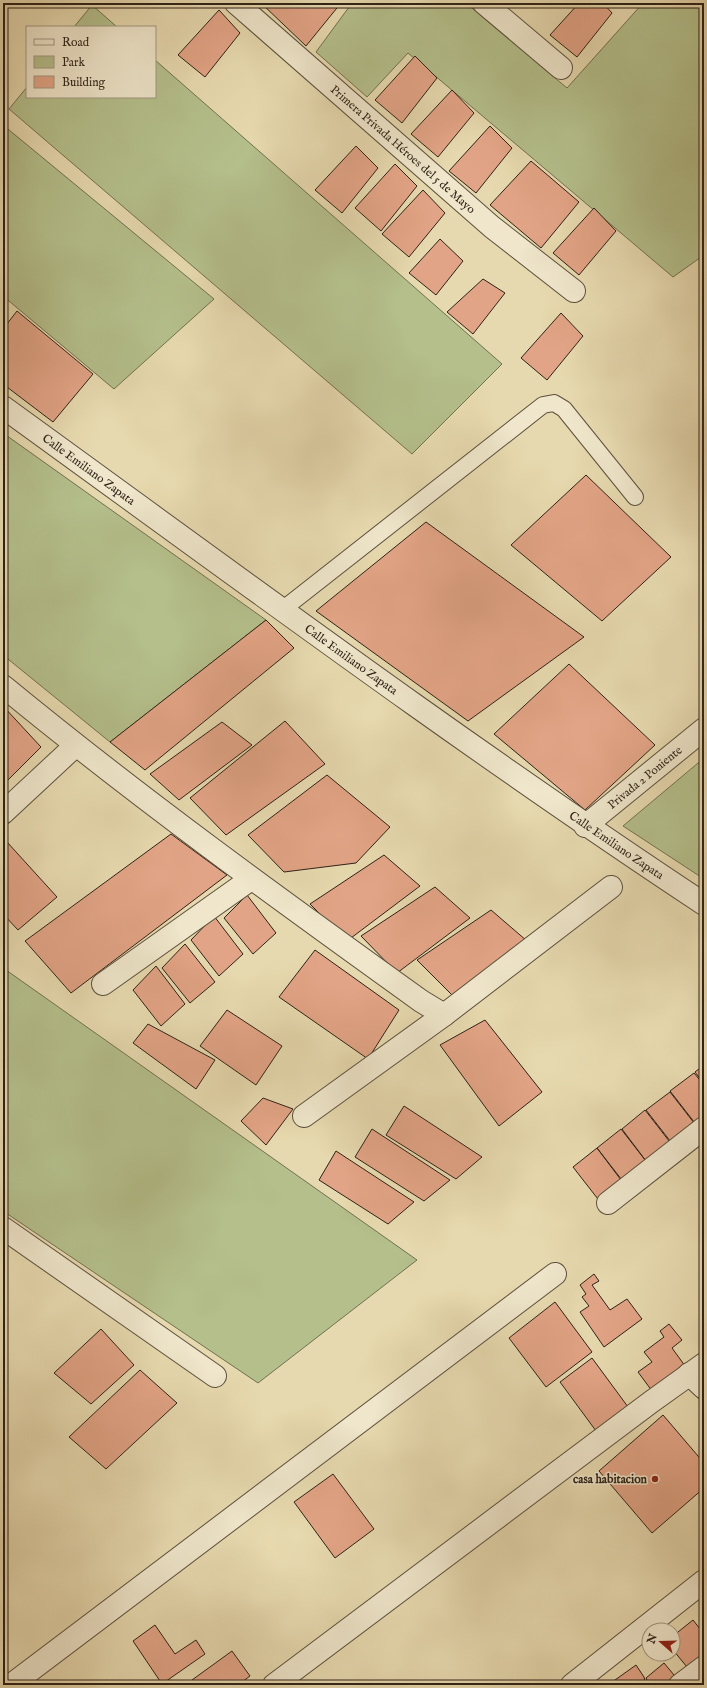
<svg xmlns="http://www.w3.org/2000/svg" width="707" height="1688" font-family="'IM FELL English',serif">
<style>
.green{fill:#b4bf8b;stroke:#717051}
.building{fill:#e2a486;stroke:#2e2217}
.lines{fill:none;stroke-linecap:round;stroke-linejoin:round}
.service-casing{stroke:#5c503d;stroke-width:18}
.minor-casing{stroke:#5c503d;stroke-width:24}
.service{stroke:#efe6cb;stroke-width:16}
.minor{stroke:#efe6cb;stroke-width:22}
.poi-dot{fill:#8f2418;stroke:#efe6cb;stroke-width:1.5}
.labels{text-anchor:middle;stroke-width:3;stroke-linejoin:round;paint-order:stroke}
.street-label{font-size:12px;fill:#2e2217;stroke:#efe6cb}
.poi-label{font-size:12px;font-weight:bold;fill:#2e2217;stroke:#efe6cb;text-anchor:end}
</style>
<rect width="100%" height="100%" fill="#e7d9af"/>
<filter id="stains"><feTurbulence type="fractalNoise" baseFrequency=".005" numOctaves="4"/><feColorMatrix values="0 0 0 0 .2 0 0 0 0 .09 0 0 0 0 .02 0 0 0 .5 -.17"/></filter>
<radialGradient id="worn" r=".72"><stop offset=".6" stop-color="#630" stop-opacity="0"/><stop offset="1" stop-color="#630" stop-opacity=".3"/></radialGradient>
<path class="green" d="M352,3H466L567,88L643,3H704V255L673,277L408,53L367,97L316,52Z
M92,5L117,27H74Z
M155,60L502,364L412,454L9,109L27,87V97H155Z
M3,125L214,299L114,389L3,296Z
M3,433L266,620L110,742L3,655Z
M704,758V879L623,826Z
M6,970L417,1260L258,1383L3,1211V973Z"/>
<path class="building" d="M261,3H341L306,46Z
M579,3H603L612,13L577,57L550,35Z
M219,10L240,33L205,77L178,55Z
M415,56L437,78L402,123L375,100Z
M452,90L474,113L438,157L411,134Z
M490,126L512,148L476,193L449,171Z
M356,146L378,168L342,213L315,190Z
M531,161L579,202L541,248L490,205Z
M395,164L417,186L381,231L355,208Z
M423,190L445,213L409,257L382,234Z
M594,208L616,231L579,275L553,253Z
M440,239L463,261L436,295L409,273Z
M483,279L505,293L473,334L447,312Z
M17,311L93,374L53,422L3,384V329Z
M561,313L583,336L547,380L521,358Z
M586,475L671,557L602,621L511,545Z
M426,522L584,637L468,721L316,611Z
M266,620L294,648L145,770L110,742Z
M569,664L655,745L585,810L494,734Z
M3,706L41,747L3,785Z
M285,721L325,764L226,835L190,798Z
M222,722L252,745L179,800L150,774Z
M327,775L390,827L356,863L284,872L248,835Z
M171,834L227,875L71,993L25,941Z
M7,842L57,897L18,930L3,914V846Z
M384,855L420,886L347,941L310,904Z
M435,887L470,918L397,973L361,936Z
M247,895L276,933L253,954L224,918Z
M491,910L527,941L453,996L417,960Z
M214,916L243,954L219,976L191,940Z
M185,944L215,982L190,1003L162,968Z
M315,950L399,1010L368,1059L279,997Z
M156,966L185,1004L161,1026L133,990Z
M227,1010L282,1046L256,1085L200,1046Z
M485,1020L542,1092L499,1126L440,1045Z
M148,1024L215,1060L196,1089L133,1043Z
M704,1065V1084L695,1072Z
M694,1073L704,1085V1123L698,1127L670,1091Z
M670,1092L698,1128L674,1146L646,1110Z
M263,1098L293,1109L266,1145L241,1121Z
M404,1106L482,1157L456,1179L386,1135Z
M645,1110L673,1146L649,1165L622,1129Z
M372,1129L450,1180L424,1201L355,1157Z
M621,1129L649,1165L625,1184L597,1148Z
M597,1148L624,1184L601,1203L573,1167Z
M336,1151L414,1202L388,1224L319,1180Z
M594,1274L599,1281L592,1285L610,1310L627,1299L642,1319L604,1347L580,1312L589,1306L582,1297L586,1294L580,1285Z
M555,1302L592,1352L546,1387L509,1338Z
M669,1324L682,1340L672,1348L688,1370L655,1395L638,1372L652,1362L644,1352L664,1337L660,1331Z
M101,1329L134,1365L91,1404L54,1373Z
M592,1358L631,1411L599,1435L560,1382Z
M140,1370L177,1403L106,1469L69,1437Z
M663,1415L704,1463V1488L652,1533L599,1471Z
M333,1474L374,1529L335,1558L294,1502Z
M693,1620L704,1634V1663L692,1673L673,1650V1636Z
M155,1625L175,1654L196,1640L205,1654L162,1684L133,1641Z
M232,1651L250,1676L238,1685H196L192,1680Z
M664,1663L679,1681L675,1685H649L646,1678Z
M636,1665L644,1677L646,1685H608Z"/>
<g class="lines">
<g class="service-casing">
<path id="service" d="M282,610L543,405L554,403L564,409L635,497"/>
</g>
<g class="minor-casing">
<g id="minor">
<path id="s1" d="M236,3L492,227L574,291"/>
<path d="M484,3L561,68"/>
<path id="s2" d="M3,407C235,575 465,746 704,904"/>
<path d="M3,686C138,797 279,899 421,1001L444,1015L304,1116"/>
<path d="M3,813L75,746"/>
<path id="s3" d="M585,826L704,729"/>
<path d="M103,984L251,879"/>
<path d="M444,1015L611,887"/>
<path d="M608,1203L704,1128"/>
<path d="M3,1228L215,1376"/>
<path d="M689,1374L704,1388"/>
<path d="M11,1685L555,1274"/>
<path d="M274,1685L651,1402L704,1364"/>
<path d="M572,1685L704,1581"/>
<path d="M680,1685L704,1667"/>
</g>
</g>
<use href="#service" class="service"/>
<use href="#minor" class="minor"/>
</g>
<circle class="poi-dot" cx="655" cy="1479" r="4"/>
<g class="labels">
<g class="street-label">
<text dy="4" stroke="none"><textPath href="#s1" startOffset="222">Primera Privada Héroes del 5 de Mayo</textPath></text>
<text dy="4" stroke="none"><textPath href="#s2" startOffset="106">Calle Emiliano Zapata</textPath></text>
<text dy="4" stroke="none"><textPath href="#s2" startOffset="430">Calle Emiliano Zapata</textPath></text>
<text dy="4" stroke="none"><textPath href="#s3" startOffset="77">Privada 2 Poniente</textPath></text>
<text dy="4" stroke="none"><textPath href="#s2" startOffset="754">Calle Emiliano Zapata</textPath></text>
</g>
<g class="poi-label">
<text x="647" y="1483">casa habitacion</text>
</g>
</g>
<rect width="707" height="1688" fill="none" stroke="#e7d9af" stroke-width="16"/>
<rect x="4" y="4" width="699" height="1680" fill="none" stroke="#2e2217" stroke-width="2"/>
<rect x="8" y="8" width="691" height="1672" fill="none" stroke="#2e2217"/>
<rect x="26" y="26" width="130" height="72" fill="#efe6cb" stroke="#a29883"/>
<rect x="34" y="39" width="20" height="6" fill="#efe6cb" stroke="#a29883"/>
<text x="62" y="46" font-size="12" fill="#2e2217">Road</text>
<rect x="34" y="56" width="20" height="12" fill="#b4bf8b" stroke="#a29883"/>
<text x="62" y="66" font-size="12" fill="#2e2217">Park</text>
<rect x="34" y="76" width="20" height="12" fill="#e2a486" stroke="#a29883"/>
<text x="62" y="86" font-size="12" fill="#2e2217">Building</text>
<g transform="translate(661 1642) rotate(290)"><circle r="19" fill="#efe6cb" stroke="#a29883"/>
<path d="M0-3L7 15L0 10L-7 15Z" fill="#8f2418"/>
<text y="-6" font-size="11" font-weight="bold" text-anchor="middle" fill="#2e2217">N</text>
</g>
<rect width="100%" height="100%" filter="url(#stains)"/>
<rect width="100%" height="100%" fill="url(#worn)"/>
</svg>
